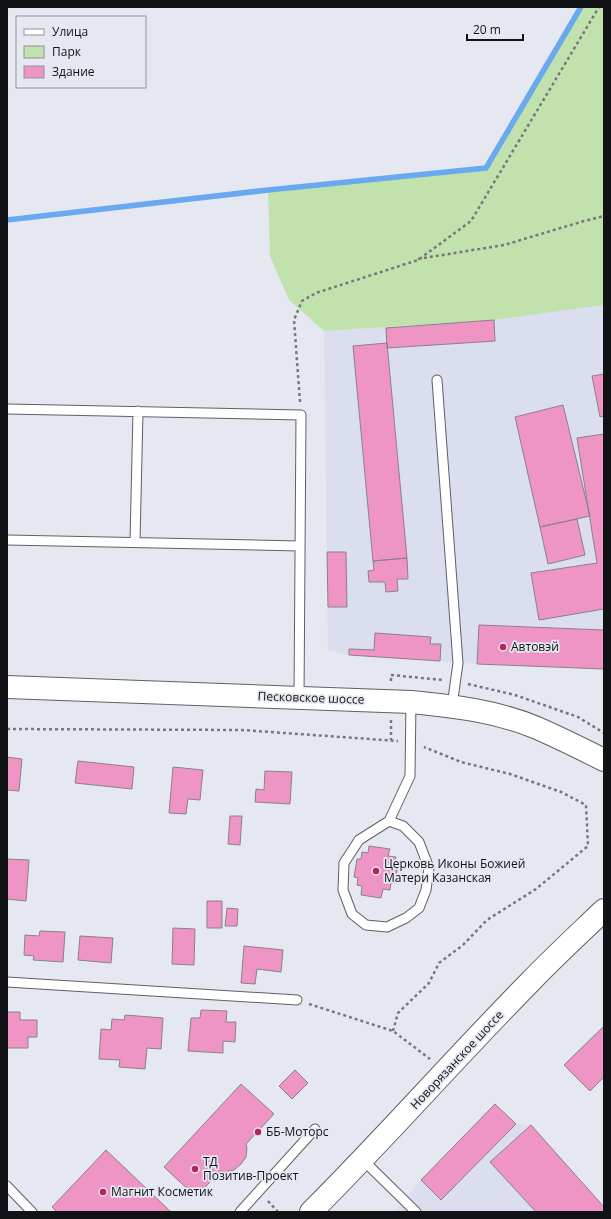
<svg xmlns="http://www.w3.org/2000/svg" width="611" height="1219" font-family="'Open Sans',sans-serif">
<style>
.built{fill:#dadeee}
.green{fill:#c1e2ac}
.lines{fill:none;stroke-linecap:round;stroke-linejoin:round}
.stream{stroke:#6aa8f0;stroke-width:5.5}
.building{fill:#ef95c6;stroke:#8a8186}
.service-casing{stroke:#5e6067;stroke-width:11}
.tertiary-casing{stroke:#5e6067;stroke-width:24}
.primary-casing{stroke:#5e6067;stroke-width:24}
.path{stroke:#76787e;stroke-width:2.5;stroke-dasharray:3 3;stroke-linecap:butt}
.service{stroke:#fff;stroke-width:9}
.tertiary{stroke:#fff;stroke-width:22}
.primary{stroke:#fff;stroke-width:22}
.poi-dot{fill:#b42557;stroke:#e6e8f1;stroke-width:1.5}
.labels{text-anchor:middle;stroke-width:3.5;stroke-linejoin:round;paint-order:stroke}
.poi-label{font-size:12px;fill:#111215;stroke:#e6e8f1;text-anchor:start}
.street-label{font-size:12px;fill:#111215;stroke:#e6e8f1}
</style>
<rect width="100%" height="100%" fill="#e6e8f1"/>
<path class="built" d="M604,305V669L458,663L440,661L349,655L328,650L324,331L494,320Z
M495,1104L516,1124L531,1125L604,1207V1212H395L421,1180Z"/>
<path class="green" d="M581,7H604V305L494,320L324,331L289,300L270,256L268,190L486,168Z"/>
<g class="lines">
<path class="stream" d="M7,220L268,190L486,168L581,7"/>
</g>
<path class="building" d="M494,320L495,341L387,348L386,328Z
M387,343L407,558L373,561L353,346Z
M604,374V416L600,417L592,376Z
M563,405L590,516L540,527L515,417Z
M604,434V609L539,620L531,573L597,563L577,438Z
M577,519L585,555L548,564L540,527Z
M327,552H346L347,607H328Z
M407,558L408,579H397L398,591L386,592L385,582H369L368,571L374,570L373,561Z
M479,625L604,630V669L477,664Z
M375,633L431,637L430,644H441L440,661L349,655V649L374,650Z
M7,757L22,759L19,791L7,790Z
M78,761L134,767L132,789L75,783Z
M173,767L203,770L200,800L188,799L186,814L169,813Z
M265,771L292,772L290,804L255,802L256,789L264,790Z
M230,816H242L240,845L228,844Z
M369,846L390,849L388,856L396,857L394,864H398L395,883H391L390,890L383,889L381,898L361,895L362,886L357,885L358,878L354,877L357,859H361L362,852L368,853Z
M7,859L29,860L26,901L7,899Z
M207,901H222V928H207Z
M227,908L238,909L237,926H225Z
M173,928L195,929L194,965L172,964Z
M40,931L65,932L63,962L33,960L34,956L24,955L25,935L39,936Z
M80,936L113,938L111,963L78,960Z
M244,946L283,950L281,972L257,969L255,984L241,983Z
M201,1010L227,1011L226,1022H236L235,1042L223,1041V1053L188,1051L191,1018H200Z
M7,1012H20V1020H37V1037H28V1048H7Z
M125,1015L163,1018L161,1049L147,1048L145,1069L119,1067L120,1060L99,1059L101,1029L111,1030L112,1019L124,1020Z
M604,1026V1077L590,1091L564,1065Z
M295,1070L308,1083L292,1099L279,1086Z
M241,1084L274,1114L246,1144L247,1148L246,1157L241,1164L234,1170L225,1172L220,1171L196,1197L164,1167Z
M495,1104L516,1124L441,1200L421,1180Z
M531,1125L604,1207V1212H536L490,1162Z
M106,1150L171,1212H57L52,1207Z"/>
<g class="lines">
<g class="service-casing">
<path id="service" d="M437,380L458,663L452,706
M7,409L301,415L299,698
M7,540L300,546
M135,542L138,411
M389,821L403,826L419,842L429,868L426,890L419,908L406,918L387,927L366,925L352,914L343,890L344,863L359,840L389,821L410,776L411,702
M7,982L297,1000
M363,1160L416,1212
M7,1186L32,1212
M240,1212L315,1129"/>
</g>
<g class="tertiary-casing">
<path id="tertiary" d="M7,687L411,702C453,706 497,711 537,728C560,738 582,749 604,760"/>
</g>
<g class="primary-casing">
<path id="primary" d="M311,1212C386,1137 456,1057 530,982C554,957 579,934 604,910"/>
</g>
<path class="path" d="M418,259L504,245L584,221L604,216
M300,402L294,320L302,301L316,293L418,260L471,221L599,7
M391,681V675L443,680
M468,684L515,695L578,717L604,733
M391,720V740
M7,729L242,730L398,741
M309,1004L393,1031L430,1059
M393,1031L398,1013L429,983L439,963L463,945L487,920L536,889L588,846L586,805L561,792L510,774L461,762L424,747
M268,1201L278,1212"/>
<use href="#service" class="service"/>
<use href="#tertiary" class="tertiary"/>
<use href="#primary" class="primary"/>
</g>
<g class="poi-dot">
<circle cx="503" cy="647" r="4"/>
<circle cx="376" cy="871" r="4"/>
<circle cx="258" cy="1132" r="4"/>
<circle cx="195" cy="1169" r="4"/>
<circle cx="103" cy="1192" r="4"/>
</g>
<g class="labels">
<g class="poi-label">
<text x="511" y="651">Автовэй</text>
<text x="384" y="868">Церковь Иконы Божией<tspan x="384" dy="14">Матери Казанская</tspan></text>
<text x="266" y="1136">ББ-Моторс</text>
<text x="203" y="1166">ТД<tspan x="203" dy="14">Позитив-Проект</tspan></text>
<text x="111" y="1196">Магнит Косметик</text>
</g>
<g class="street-label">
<text transform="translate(311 698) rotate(2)" y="4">Песковское шоссе</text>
<text transform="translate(457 1060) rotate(-47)" y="4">Новорязанское шоссе</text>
</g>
</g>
<rect width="611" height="1219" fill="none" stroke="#111215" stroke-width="16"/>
<rect x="16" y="16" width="130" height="72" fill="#e6e8f1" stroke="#919299"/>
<rect x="24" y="29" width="20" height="6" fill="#ffffff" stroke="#919299"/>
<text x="52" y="36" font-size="12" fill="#111215">Улица</text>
<rect x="24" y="46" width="20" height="12" fill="#c1e2ac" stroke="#919299"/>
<text x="52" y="56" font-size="12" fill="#111215">Парк</text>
<rect x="24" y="66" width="20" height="12" fill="#ef95c6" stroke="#919299"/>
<text x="52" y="76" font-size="12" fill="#111215">Здание</text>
<path d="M467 34v6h56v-6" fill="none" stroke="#111215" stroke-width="2"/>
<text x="473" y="34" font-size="12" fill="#111215" stroke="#e6e8f1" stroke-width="3" paint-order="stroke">20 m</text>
</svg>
